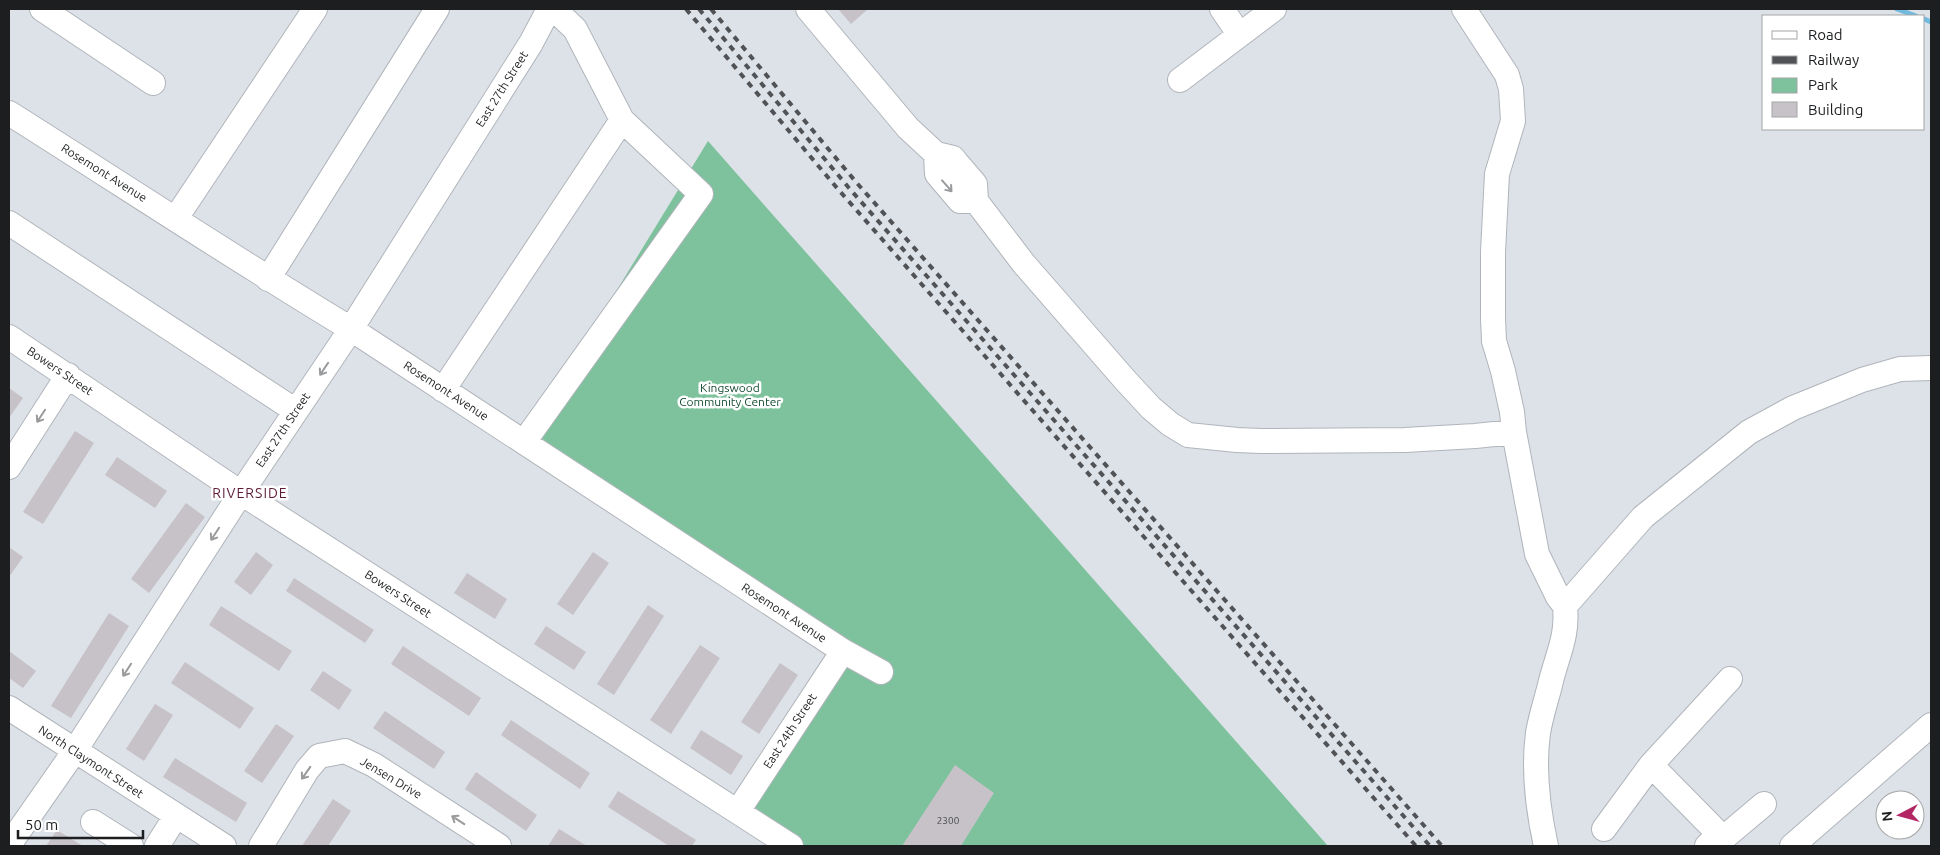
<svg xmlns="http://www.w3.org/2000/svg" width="1940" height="855" font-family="Ubuntu,sans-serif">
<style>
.green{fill:#7dc29c}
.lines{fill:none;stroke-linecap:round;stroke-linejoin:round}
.stream{stroke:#71bade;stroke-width:5}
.building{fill:#c6c2c7}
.minor-casing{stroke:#b0b5bb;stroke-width:26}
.minor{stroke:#fff;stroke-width:24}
.rail{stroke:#505256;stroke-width:4;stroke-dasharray:6 6;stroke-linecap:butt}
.oneway{stroke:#999a9b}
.labels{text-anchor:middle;stroke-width:5;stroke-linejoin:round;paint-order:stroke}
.number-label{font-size:10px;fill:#46474a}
.street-label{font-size:12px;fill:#1c1e20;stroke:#fff}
.park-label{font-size:12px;fill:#174d34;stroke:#fff}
.neighbourhood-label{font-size:14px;letter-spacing:1px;fill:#5c1a34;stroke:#fff}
</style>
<rect width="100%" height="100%" fill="#dde2e8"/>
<path class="green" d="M708,141L1328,846H792L745,816L847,654L524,442Z"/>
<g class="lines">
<path class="stream" d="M1897,9L1916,16
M1924,19L1931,22"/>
</g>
<path class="building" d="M838,9H868L851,24Z
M9,388L23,398L9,418Z
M75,431L94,443L43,524L23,512Z
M117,457L167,491L155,508L105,475Z
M186,503L205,517L149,593L131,579Z
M9,547L23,557L9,577Z
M256,552L273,565L251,595L234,582Z
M593,552L609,563L573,615L557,604Z
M467,573L507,599L495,619L454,593Z
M294,578L374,630L365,643L286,591Z
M648,605L664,616L614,695L597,684Z
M221,606L292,651L279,671L209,625Z
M109,613L129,626L71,718L51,706Z
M546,626L586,652L574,670L534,644Z
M700,645L720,658L671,734L650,720Z
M403,646L481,698L469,716L391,664Z
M9,651L36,671L23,688L9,678Z
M185,662L254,708L240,729L171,683Z
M780,663L798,675L759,734L741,722Z
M323,671L352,690L339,710L310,690Z
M155,704L173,715L144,761L126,749Z
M385,711L445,752L434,769L373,728Z
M511,720L590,773L580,789L501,735Z
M276,724L294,736L262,783L244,771Z
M701,730L743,756L731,775L690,748Z
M175,758L247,803L236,822L163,777Z
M955,765L994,793L961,846H902Z
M476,772L537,815L526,831L465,789Z
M618,791L696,840L692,846H669L608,807Z
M333,799L351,811L328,846H302Z
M559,829L587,846H548Z
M57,830L83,846H46Z"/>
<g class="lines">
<g class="minor-casing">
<path id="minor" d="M42,9L153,83
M808,9L908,128L936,154L953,158L957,163L975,184L976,201L1024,264L1126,381L1151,408L1170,424L1188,435L1237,440L1261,441L1405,440L1475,436L1514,432
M1222,9L1239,34
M1464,9L1507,75L1511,89L1513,121L1497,174L1493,252V318L1494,341L1503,371L1512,412L1514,432L1537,554L1558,597L1565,606C1568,636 1558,653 1551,681C1547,698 1541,715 1538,733C1533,770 1538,810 1546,846
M1180,80L1274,9
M9,113C123,185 235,259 351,329L843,651L881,672
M936,154L937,174L960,201H976
M176,218L315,9
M9,223L296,411
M268,279L437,9
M9,337L241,493L791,846
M443,390L622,120
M524,442L701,194L622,120L575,29L554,9
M9,467L68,375
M1565,606L1643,517L1749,432L1793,408L1862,380L1900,369L1931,368
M9,708L224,846
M738,811L843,651
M93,822L131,846
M1604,829L1651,765
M1719,834L1651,765L1730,679
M9,845L74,752L241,493L351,329L531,43L549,9
M157,846L176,816
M261,846L307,770L319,756L345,751L374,765L499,846
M1707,846L1719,834L1726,836L1764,804
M1792,846L1931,725"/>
</g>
<use href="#minor" class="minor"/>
<path class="rail" d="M686,9L837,188L1416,846
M699,9L849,188L1430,846
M711,9L856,182L1442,846"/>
</g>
<defs><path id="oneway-shaft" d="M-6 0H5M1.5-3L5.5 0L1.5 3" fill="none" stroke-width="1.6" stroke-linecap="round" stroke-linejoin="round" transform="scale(1.25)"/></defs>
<g class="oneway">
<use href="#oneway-shaft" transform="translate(947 186) rotate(49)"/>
<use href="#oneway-shaft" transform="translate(324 369) rotate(124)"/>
<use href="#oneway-shaft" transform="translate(41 416) rotate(123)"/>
<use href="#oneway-shaft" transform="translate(215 534) rotate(123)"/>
<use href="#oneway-shaft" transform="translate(127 670) rotate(123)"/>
<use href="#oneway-shaft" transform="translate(306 773) rotate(125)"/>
<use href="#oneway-shaft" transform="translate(458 820) rotate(-147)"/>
</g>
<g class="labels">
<g class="number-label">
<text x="948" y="824">2300</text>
</g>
<g class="street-label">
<text transform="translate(502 89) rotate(-58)" y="4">East 27th Street</text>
<text transform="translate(104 173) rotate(32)" y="4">Rosemont Avenue</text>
<text transform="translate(60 371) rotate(34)" y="4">Bowers Street</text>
<text transform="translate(446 391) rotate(33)" y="4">Rosemont Avenue</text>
<text transform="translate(283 430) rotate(-56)" y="4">East 27th Street</text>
<text transform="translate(398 594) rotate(33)" y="4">Bowers Street</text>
<text transform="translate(784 613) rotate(33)" y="4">Rosemont Avenue</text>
<text transform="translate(790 731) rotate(-57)" y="4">East 24th Street</text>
<text transform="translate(91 762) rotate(33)" y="4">North Claymont Street</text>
<text transform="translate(391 778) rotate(31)" y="4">Jensen Drive</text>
</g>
<g class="park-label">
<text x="730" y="392">Kingswood<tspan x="730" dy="14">Community Center</tspan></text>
</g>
<g class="neighbourhood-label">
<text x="250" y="498">RIVERSIDE</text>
</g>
</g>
<rect width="1940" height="855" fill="none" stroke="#1c1e20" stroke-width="20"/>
<rect x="1762" y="15" width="162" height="115" fill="#ffffff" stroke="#a4a5a6"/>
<rect x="1772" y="31" width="25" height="8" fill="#ffffff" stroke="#a4a5a6"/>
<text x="1808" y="40" font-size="15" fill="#1c1e20">Road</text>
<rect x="1772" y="56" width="25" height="8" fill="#505256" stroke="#a4a5a6"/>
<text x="1808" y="65" font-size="15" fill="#1c1e20">Railway</text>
<rect x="1772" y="78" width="25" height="15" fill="#7dc29c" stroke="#a4a5a6"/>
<text x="1808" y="90" font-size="15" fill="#1c1e20">Park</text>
<rect x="1772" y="102" width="25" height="15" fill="#c6c2c7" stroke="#a4a5a6"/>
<text x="1808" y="115" font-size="15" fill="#1c1e20">Building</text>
<g transform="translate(1900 815) rotate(264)"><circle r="24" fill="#ffffff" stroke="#a4a5a6"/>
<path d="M0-4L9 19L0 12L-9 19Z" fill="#b22663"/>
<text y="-8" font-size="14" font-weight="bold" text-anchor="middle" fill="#1c1e20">N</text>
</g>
<path d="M18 830v8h125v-8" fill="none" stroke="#1c1e20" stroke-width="2.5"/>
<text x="25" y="830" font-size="15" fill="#1c1e20" stroke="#ffffff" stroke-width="4" paint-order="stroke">50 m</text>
</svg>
